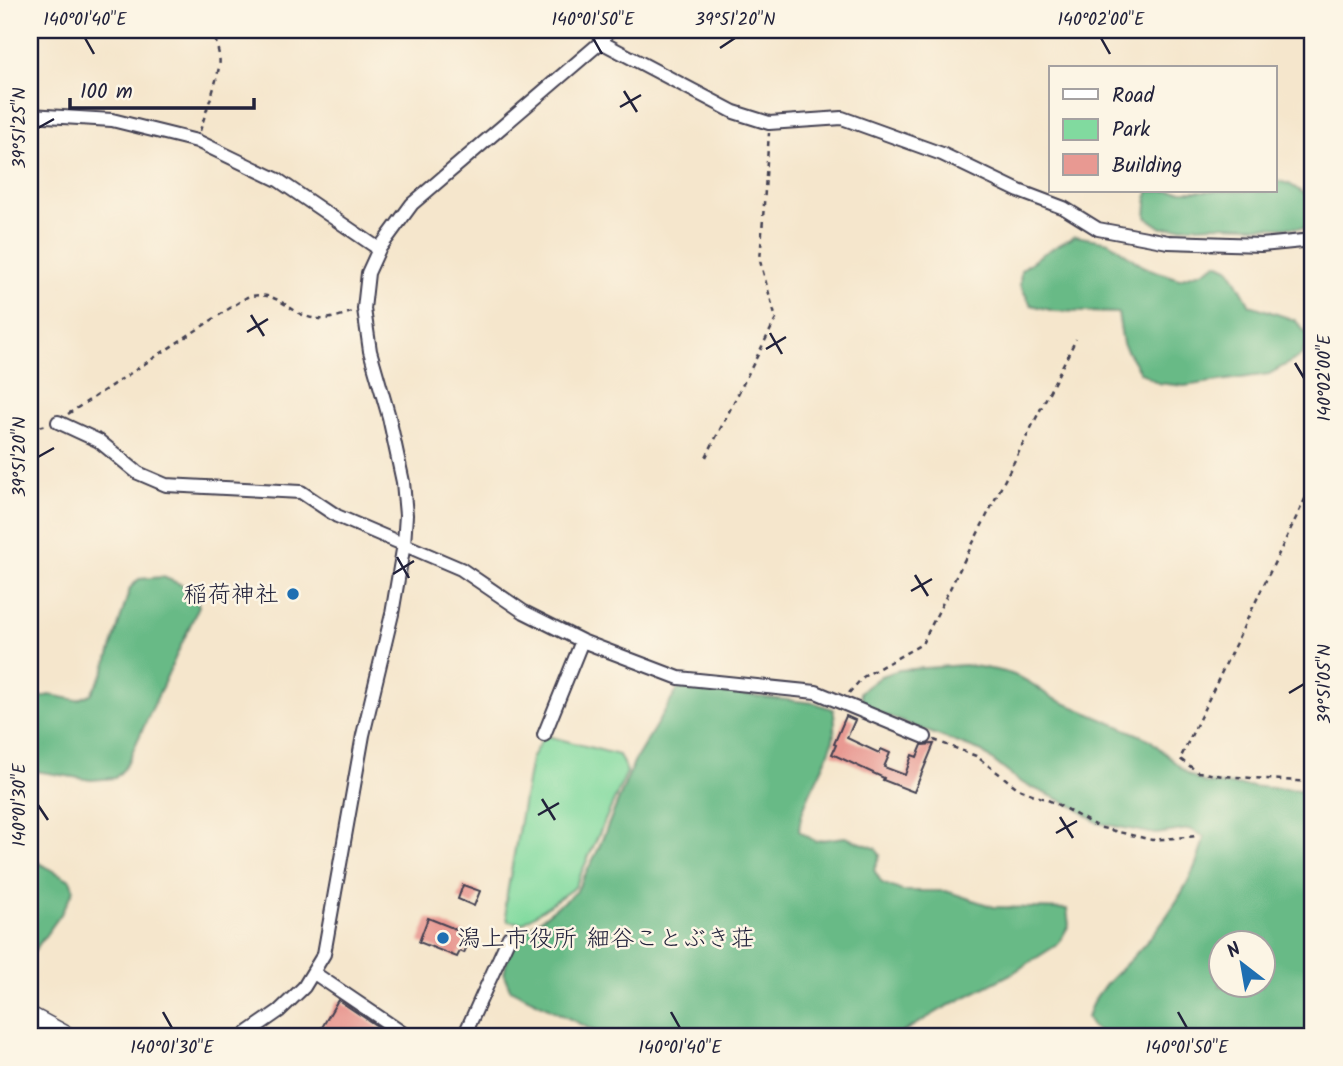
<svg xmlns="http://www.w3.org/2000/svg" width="1343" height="1066" font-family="Kalam,'Klee One',sans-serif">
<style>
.green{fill:#81da9f;stroke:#527e6d;stroke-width:2}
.forest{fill:#68ba86;stroke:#456e60;stroke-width:2;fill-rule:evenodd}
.building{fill:#e89992}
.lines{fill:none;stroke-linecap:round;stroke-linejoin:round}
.minor-casing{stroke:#423f51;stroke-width:16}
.tertiary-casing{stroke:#423f51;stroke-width:19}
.path{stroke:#423f51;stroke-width:2.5;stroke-dasharray:5 5;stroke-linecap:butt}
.minor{stroke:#fff;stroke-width:12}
.tertiary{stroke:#fff;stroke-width:16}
.ticks{fill:none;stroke:#22223b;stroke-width:2.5}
.poi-dot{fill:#1f6fb2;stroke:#fcf5e5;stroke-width:2.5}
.labels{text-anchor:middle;stroke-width:5;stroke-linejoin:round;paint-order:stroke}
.poi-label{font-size:24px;fill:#22223b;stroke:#fcf5e5;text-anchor:end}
.neatline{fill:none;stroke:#22223b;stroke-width:2.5}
.ticks-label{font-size:18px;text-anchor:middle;fill:#22223b}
</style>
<rect width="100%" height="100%" fill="#fcf5e5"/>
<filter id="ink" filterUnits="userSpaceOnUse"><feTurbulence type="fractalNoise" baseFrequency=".0143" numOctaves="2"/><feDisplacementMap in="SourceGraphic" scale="14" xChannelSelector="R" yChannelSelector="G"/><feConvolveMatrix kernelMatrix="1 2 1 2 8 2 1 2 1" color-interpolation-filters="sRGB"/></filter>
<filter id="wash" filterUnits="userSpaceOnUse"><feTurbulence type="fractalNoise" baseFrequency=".00686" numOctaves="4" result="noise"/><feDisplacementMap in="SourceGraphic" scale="28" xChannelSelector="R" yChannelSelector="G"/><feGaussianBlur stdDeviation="1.57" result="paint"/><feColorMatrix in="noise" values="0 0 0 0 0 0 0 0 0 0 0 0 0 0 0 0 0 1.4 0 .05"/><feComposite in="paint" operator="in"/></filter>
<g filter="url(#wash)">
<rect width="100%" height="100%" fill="#f5e6cc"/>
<path class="green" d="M544,735L619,755L627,772L575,887L523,923L508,921L505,905L531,759Z"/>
<path class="forest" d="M1275,180L1289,184L1313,199V226L1310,228L1214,225L1162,228L1146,217L1148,191H1275Z
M1075,236L1109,242L1144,267L1179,279L1204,271L1217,263L1230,269L1250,305L1295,320L1309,336L1301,356L1269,374L1184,386L1158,383L1140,372L1123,344L1118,313L1054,311L1031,305L1020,285L1021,270L1041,255Z
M163,577L192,589L199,606L125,768L115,778L91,780L36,771L30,775V699L50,695L77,700L91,694L104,672L130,588L139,579Z
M964,665C1002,670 1020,672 1050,697L1149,739L1188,774L1205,783L1313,791V1036H1106L1092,1027L1087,1017C1095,990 1114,977 1133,957C1162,926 1196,880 1204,837L1190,829L1156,834L1098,823L1073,806L1020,782L982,752L863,707L860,692L881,676L899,670ZM1220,944H1262V986H1220Z
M682,688L814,703L833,709C845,750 801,790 799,831L815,841L845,837L875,848L880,855L874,870L882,883L902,891H946L994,907L1067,909L1069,925L1058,944L1013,973L944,1008L896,1036H604L510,989L504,975L508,953L519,936L576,892L597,852L634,762L678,689Z
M30,858L70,880L74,890L61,914L30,957Z"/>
<g id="blocks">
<path class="building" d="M846,716L855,720L847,738L879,753L881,749L890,753L884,767L905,775L912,755L917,757L922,745L934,744L914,792L883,780L884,778L832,754L836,745L834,744Z
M463,885L480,891L474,906L458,899Z
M428,918L468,934L465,942L468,944L464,953L460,951L457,957L419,942Z
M338,1000L392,1036H317Z"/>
</g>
</g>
<g filter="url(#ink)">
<use href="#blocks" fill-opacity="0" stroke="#423f51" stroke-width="2"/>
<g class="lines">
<g class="minor-casing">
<path id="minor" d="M601,42L734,112L769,123L842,118L942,154L1019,191L1064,208L1098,229L1168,242L1261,245L1313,240
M30,115L112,120L197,141L278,180L379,249
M58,422L99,441L138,473L166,485L301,492L337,516L461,569L524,612L582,641L679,678L816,692L925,737
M544,735L582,641
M314,973L407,1036
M243,1036L279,1011L304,987L324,954L363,735L392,614L404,544L406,515L403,482L389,417L370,351L364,309L368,273L379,249L412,204L601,42L609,30
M464,1036L509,937"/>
</g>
<g class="tertiary-casing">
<path id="tertiary" d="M30,1015L69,1036"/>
</g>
<path class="path" d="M200,131C206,110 215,89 219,67C222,54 213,42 216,30
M68,414L247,297C281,288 289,317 319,319C330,320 342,315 352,312
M30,425L38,427L47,425
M706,457L776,319L760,261L769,133
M1313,496L1307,495L1180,759L1198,772L1223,776L1313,782
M849,693L863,677L922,644L1076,339
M934,740L976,756L1019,789L1055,803L1098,827L1152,840L1197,836"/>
<use href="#minor" class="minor"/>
<use href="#tertiary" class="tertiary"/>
</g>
</g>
<path class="ticks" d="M85,38L94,54M593,38L602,54M1101,38L1110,54M720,48L735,38M624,91L637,112M620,107L641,95M38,128L54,119M251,315L264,336M247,332L268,319M770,333L782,354M766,349L786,337M1295,363L1304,378M38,457L54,448M397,557L409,578M393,574L414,561M915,575L928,596M911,591L932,579M1289,693L1304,684M542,799L555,820M38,805L48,820M538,815L559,803M1060,817L1073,838M1056,833L1077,821M163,1012L172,1028M671,1012L680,1028M1178,1012L1187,1028"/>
<g class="poi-dot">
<circle cx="293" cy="594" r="7"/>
<circle cx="443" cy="938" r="7"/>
</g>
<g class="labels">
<g class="poi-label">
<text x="279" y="602">稲荷神社</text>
<text x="457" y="946" text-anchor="start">潟上市役所 細谷ことぶき荘</text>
</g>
</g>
<rect width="1343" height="1066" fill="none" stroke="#fcf5e5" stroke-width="77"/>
<rect x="1049" y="66" width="228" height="126" fill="#fcf5e5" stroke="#a5a1a1" stroke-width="2"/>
<rect x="1063" y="89" width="35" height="10" fill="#ffffff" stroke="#a5a1a1" stroke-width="2"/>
<text x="1112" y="102" font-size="21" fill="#22223b">Road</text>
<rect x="1063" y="119" width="35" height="21" fill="#81da9f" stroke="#a5a1a1" stroke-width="2"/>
<text x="1112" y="136" font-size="21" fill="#22223b">Park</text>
<rect x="1063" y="154" width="35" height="21" fill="#e89992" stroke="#a5a1a1" stroke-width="2"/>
<text x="1112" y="172" font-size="21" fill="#22223b">Building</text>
<g transform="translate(1242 964) rotate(329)"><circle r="33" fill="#fcf5e5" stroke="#a5a1a1" stroke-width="2"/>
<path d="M0-5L12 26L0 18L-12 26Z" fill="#1f6fb2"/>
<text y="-10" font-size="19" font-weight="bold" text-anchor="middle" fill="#22223b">N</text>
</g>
<path d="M70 98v10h184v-10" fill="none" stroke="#22223b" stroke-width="3.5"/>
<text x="80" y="98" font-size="21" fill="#22223b" stroke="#fcf5e5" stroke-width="5" paint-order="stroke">100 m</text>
<rect x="38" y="38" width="1266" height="990" class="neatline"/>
<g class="ticks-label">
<text x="85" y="25">140°01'40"E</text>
<text x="593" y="25">140°01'50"E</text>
<text x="735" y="25">39°51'20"N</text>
<text x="1101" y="25">140°02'00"E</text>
<text transform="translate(19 128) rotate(-90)" y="6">39°51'25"N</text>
<text transform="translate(1324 378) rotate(-90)" y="6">140°02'00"E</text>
<text transform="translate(19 457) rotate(-90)" y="6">39°51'20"N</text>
<text transform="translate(1324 684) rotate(-90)" y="6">39°51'05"N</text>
<text transform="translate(19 805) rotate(-90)" y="6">140°01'30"E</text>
<text x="172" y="1053">140°01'30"E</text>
<text x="680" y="1053">140°01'40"E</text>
<text x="1187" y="1053">140°01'50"E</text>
</g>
</svg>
